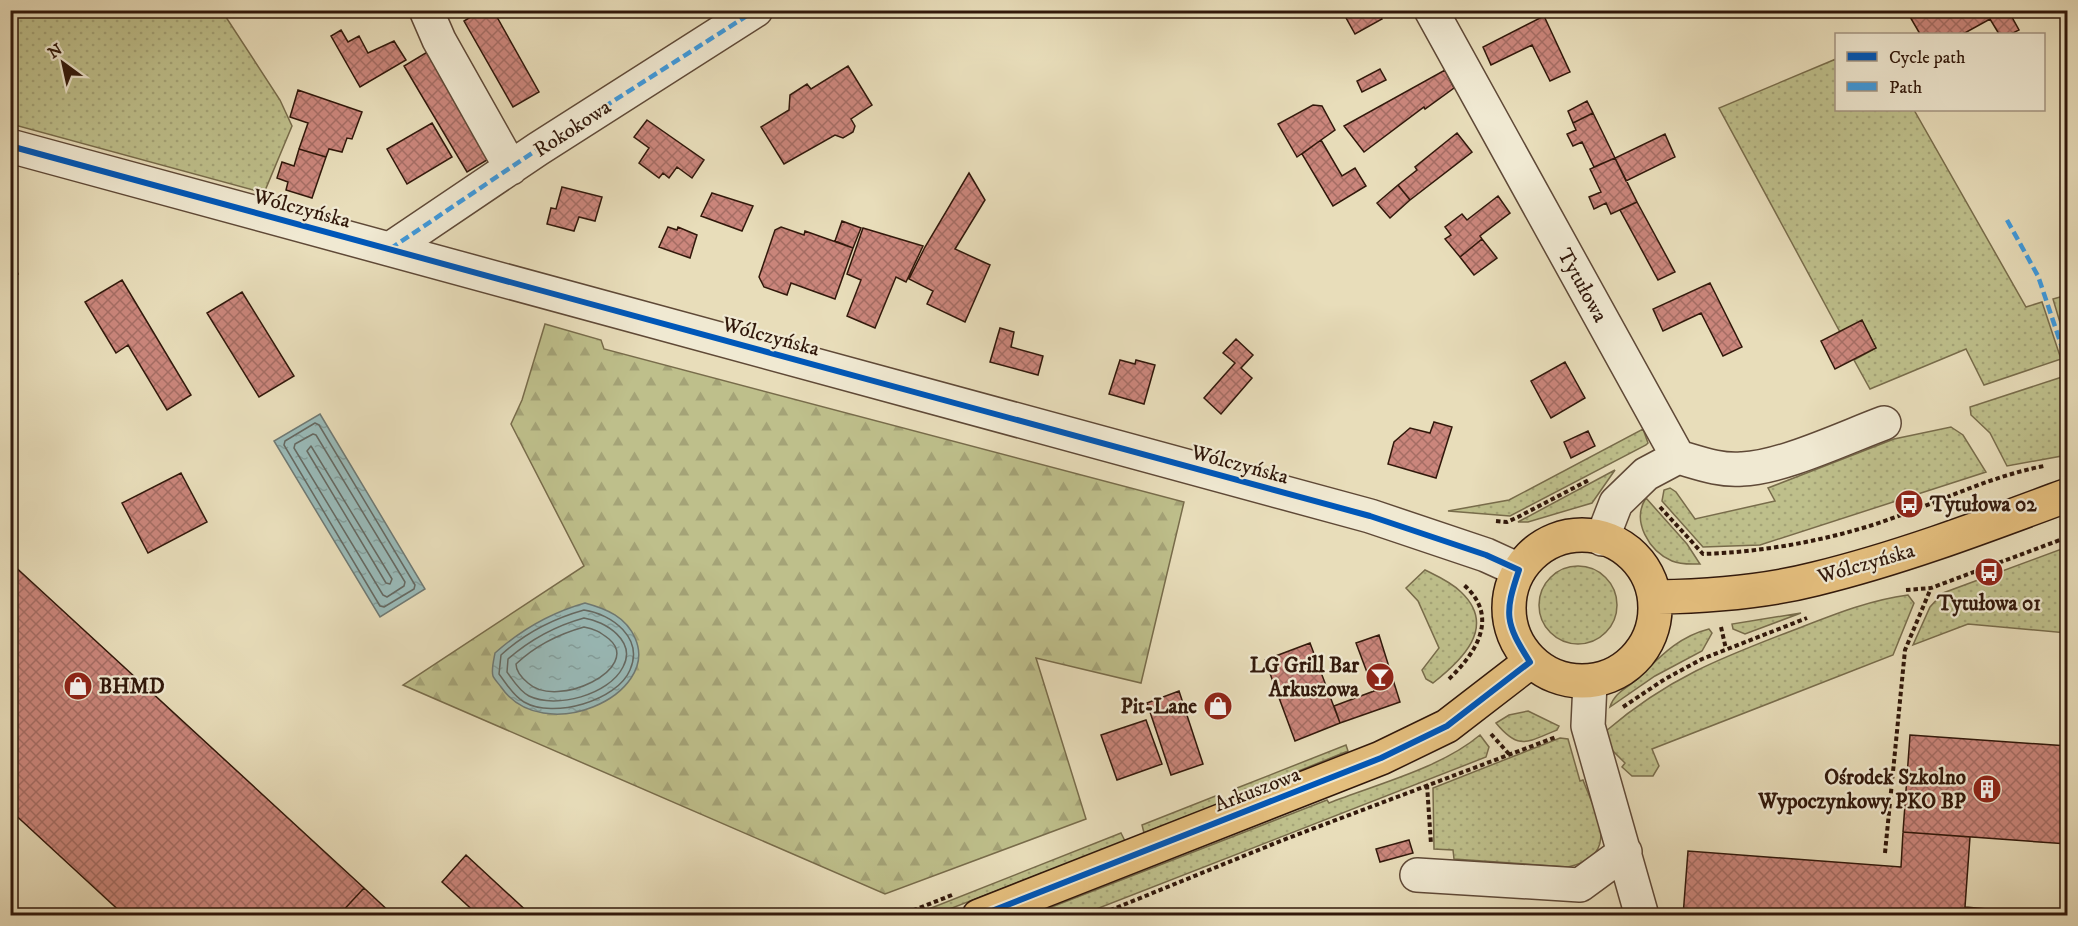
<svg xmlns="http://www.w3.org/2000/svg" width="2078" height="926" font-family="'IM FELL DW Pica',serif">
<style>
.grass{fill:url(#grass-dots);stroke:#786c4b;stroke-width:1.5}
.forest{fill:url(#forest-firs);stroke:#786c4b;stroke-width:1.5}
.water{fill:url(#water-ripples);stroke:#6f7973;stroke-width:1.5}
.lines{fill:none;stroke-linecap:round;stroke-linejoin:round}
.shore{stroke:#656962;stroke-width:1.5}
.building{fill:url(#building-cross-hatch);stroke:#31180b;stroke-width:1.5}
.minor-casing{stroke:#5f4937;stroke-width:36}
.major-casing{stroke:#31180b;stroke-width:36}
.path{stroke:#31180b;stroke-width:4;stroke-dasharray:4.5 3;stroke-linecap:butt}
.minor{stroke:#f0e9d2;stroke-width:33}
.major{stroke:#e4be7d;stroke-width:33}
.quiet{stroke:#3e9ade;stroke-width:4.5;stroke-dasharray:9 4.5;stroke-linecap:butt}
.cycleway-casing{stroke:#f0e9d2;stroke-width:10}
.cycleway{stroke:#0057b8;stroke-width:6}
.labels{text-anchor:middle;stroke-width:4.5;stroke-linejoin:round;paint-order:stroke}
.street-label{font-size:21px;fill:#31180b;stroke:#f0e9d2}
.poi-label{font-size:21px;font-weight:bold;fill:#31180b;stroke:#f0e9d2;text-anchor:end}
</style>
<defs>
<pattern id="grass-dots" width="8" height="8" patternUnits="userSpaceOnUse" patternTransform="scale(1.5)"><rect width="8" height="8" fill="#bebf8b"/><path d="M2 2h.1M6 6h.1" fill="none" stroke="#a4a377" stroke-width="1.8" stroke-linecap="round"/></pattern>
<pattern id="forest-firs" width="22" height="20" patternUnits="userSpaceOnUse" patternTransform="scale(1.5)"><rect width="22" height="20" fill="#bebf8b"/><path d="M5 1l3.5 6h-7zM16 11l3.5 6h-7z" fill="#a4a377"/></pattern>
<pattern id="water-ripples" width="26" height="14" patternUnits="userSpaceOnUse" patternTransform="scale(1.5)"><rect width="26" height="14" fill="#99bab8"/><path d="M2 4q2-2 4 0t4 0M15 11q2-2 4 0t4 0" fill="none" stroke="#849f9d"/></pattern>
<pattern id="building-cross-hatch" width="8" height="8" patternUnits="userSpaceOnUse" patternTransform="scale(1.5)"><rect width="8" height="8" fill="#cb867c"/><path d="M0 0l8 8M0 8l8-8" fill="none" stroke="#a56d64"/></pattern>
</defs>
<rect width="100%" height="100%" fill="#e8ddba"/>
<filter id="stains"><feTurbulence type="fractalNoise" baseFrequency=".00333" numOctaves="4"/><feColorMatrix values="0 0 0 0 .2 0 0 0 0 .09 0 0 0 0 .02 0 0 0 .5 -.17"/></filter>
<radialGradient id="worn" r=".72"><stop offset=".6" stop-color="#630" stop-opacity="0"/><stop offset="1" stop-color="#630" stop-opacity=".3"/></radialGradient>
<path class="grass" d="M10,11H222L280,100L292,126L264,193L11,124Z
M1836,59V110H1914L2026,307L2042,302L2061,359L1984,385L1966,349L1870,389L1854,360L1876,348L1862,321L1840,332L1719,108Z
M2067,295H2068L2067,346L2053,299Z
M2062,377L2067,388V455L2007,466L1990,433L1971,415L1970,407Z
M1951,427L1963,435L1986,472L1760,545L1703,547L1662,501L1664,490L1670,488L1676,492L1695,519L1775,501L1768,488L1894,439Z
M1643,429L1648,443L1646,445L1510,516L1448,511L1509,500Z
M1615,470L1592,503L1528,522H1518Z
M1646,498L1687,544L1700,564C1691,564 1681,565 1672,561C1649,551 1631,521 1646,498Z
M2067,547V633L1968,624L1913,645L1930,607L1943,593Z
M1539 605a39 39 0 1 1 78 0a39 39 0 1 1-78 0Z
M1425,570C1437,576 1451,582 1461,592C1498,627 1461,661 1433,683L1426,679L1422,670L1439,648L1418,601L1406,588Z
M1908,595L1914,603L1893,655L1652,749L1659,766L1653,776H1632L1622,767L1625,763L1612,750L1606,731C1669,677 1723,657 1799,628C1835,614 1870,600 1908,595Z
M1801,613L1745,634L1733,629L1732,624Z
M1709,629L1712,633L1702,651L1655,676L1610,707C1614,693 1626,689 1636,680C1659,658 1677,637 1709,629Z
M1528,711L1559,726L1557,730C1527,742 1519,751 1496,723L1509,715Z
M1480,735L1489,747L1486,757L1081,915H1031L1327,800L1329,803C1377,784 1441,768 1480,735Z
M1560,738L1568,739L1580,781L1583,780C1596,815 1622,855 1568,867L1454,859L1453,850L1434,849L1433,788Z
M1346,745L1348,751L1239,795L1237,788Z
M1218,795L1221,803L1144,833L1142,825Z
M1121,833L1125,841L934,915L911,916Z"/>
<path class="forest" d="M545,324L601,340L604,349L1184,502L1141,683L1036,658L1086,819L885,894L403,685L584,566L511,424L522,400Z"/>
<path class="water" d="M320,414L425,589L380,617L274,441Z
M585,603C607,609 626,617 635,638C661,695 543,748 501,687C499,684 494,679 493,676C491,670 494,659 495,653C522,629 550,613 585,603Z"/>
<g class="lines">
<path class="shore" d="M315,423L319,425L415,585L414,589L384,607L380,606L284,445L285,441Z
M313,434L316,435L405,582L404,586L387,597L383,595L294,448L295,444Z
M311,446L392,579L390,584L386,583L307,451Z
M584,610C612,614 644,638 630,670C617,701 553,719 524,702C513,696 506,683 499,674L501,655C525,633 552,619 584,610Z
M584,618C605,621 637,641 623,667C609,695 556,709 529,696C519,691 513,680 507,672L508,659C531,639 555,626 584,618Z
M584,627C595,629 600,632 609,639C643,668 557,710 528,683C522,678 516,672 516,664C535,646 559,634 584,627Z"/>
</g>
<path class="building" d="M482,10H493L539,92L513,107L464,21Z
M1355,10H1377L1382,19L1355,34L1345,16Z
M1906,10H2008L2019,30L2011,34H1999L1990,19L1963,34H1920Z
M1544,16L1570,72L1550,81L1532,45L1491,65L1483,47Z
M341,30L348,42L359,36L368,53L394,41L406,60L360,87L331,36Z
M429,51L492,157L467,172L404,66Z
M848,66L872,105L851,119L855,126L853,132L843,138L835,135L784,164L761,127L789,110L790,95L807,84L811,89Z
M1380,69L1386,80L1362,92L1357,81Z
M1445,70L1454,88L1425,109L1424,107L1364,152L1344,126Z
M298,90L362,112L352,139L347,138L342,152L329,149L326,157L299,149L308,123L290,117Z
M1587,101L1593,113L1573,123L1568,111Z
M1313,105L1322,106L1335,130L1297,157L1278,124Z
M1593,113L1615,158L1594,167L1582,142L1573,146L1567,134L1576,130L1573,123Z
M647,120L704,160L692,178L677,167L669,178L663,173L659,178L639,163L649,148L634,137Z
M432,123L452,157L407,184L387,149Z
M1457,133L1472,152L1410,200L1398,185L1417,170L1415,167Z
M1665,134L1675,157L1626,181L1615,158Z
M1321,140L1342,176L1355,168L1366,186L1333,206L1302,154Z
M299,149L326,157L312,198L286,190L288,182L277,178L282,162L294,166Z
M1615,158L1637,202L1611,214L1606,203L1594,209L1589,197L1601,192L1590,169Z
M969,173L985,200L955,249L990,265L965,322L927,304L933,291L909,279L925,247Z
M1398,185L1410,200L1390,218L1377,203Z
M562,187L602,197L595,221L579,217L574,231L547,224L551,208L556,209Z
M712,193L753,206L742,231L701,216Z
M1498,196L1510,213L1480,236L1482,239L1460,257L1445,239L1451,235L1445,227L1462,214L1467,220Z
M1637,202L1675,272L1658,280L1620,210Z
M842,221L861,228L853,248L835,241Z
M668,227L677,230L678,227L697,235L690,258L659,247Z
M781,227L804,235L805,231L853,248L835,299L791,283L787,295L764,287L759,277L775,230Z
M863,228L923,246L906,282L896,277L875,328L847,316L861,280L847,274Z
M1482,239L1497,258L1474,275L1460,257Z
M10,254L18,274L10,277Z
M122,280L191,395L167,410L128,345L116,353L85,302Z
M1710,283L1742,347L1723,356L1701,313L1663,331L1653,309Z
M242,292L294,376L259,397L207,313Z
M1862,320L1876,348L1835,369L1821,341Z
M1000,328L1014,332L1011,347L1043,356L1038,375L990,362Z
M1236,339L1253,355L1241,368L1252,378L1221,414L1204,398L1235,363L1223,353Z
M1120,360L1135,364L1136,360L1155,365L1144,404L1109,394Z
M1565,362L1585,398L1551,418L1531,381Z
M1434,422L1452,427L1436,478L1388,464L1394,442L1410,428L1430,433Z
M1588,431L1595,446L1571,458L1564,442Z
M181,473L207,522L148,553L122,503Z
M10,562L364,888L338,916H125L10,810Z
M1379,635L1400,702L1340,723L1334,706L1374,691L1356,643Z
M1310,643L1340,723L1295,741L1265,660Z
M1179,691L1203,764L1171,775L1147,703Z
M1146,720L1162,764L1117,780L1101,735Z
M1910,735L2068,746V844L1903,832Z
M1903,832L1970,837L1965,907L2068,916H1683L1688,851L1901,867Z
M1409,840L1413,853L1380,862L1376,849Z
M466,855L532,916H479L442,882Z
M364,888L394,916H338Z"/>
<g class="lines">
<g class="minor-casing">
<path id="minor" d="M426,10L439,40L511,168
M1431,10L1678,457
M10,146L1370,516L1486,555L1519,570
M390,249L538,149L756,10
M1678,457C1699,463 1720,471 1742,469C1781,468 1846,437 1884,423
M1602,539L1616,503L1646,474L1678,457
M1590,683L1588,726L1642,916
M1417,875L1580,885L1625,852"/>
</g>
<g class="major-casing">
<path id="major" d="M1509 608a73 73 0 1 1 146 0a73 73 0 1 1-146 0Z
M1657,597C1710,596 1764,592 1815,579C1901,558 1985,526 2068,495
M979,916L1381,758L1447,726L1530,662"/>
</g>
<path class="path" d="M1660,507L1703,554C1758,552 1813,543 1866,527C1926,509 1982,478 2044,466
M1496,521L1507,522L1518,517L1589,480
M1906,590L1931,588L2068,537
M1721,627L1726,649
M1449,679C1476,653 1500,617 1464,585
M1623,707L1665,679L1702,659L1807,618
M1491,734L1509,754
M1427,785L1431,844
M1885,853L1905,650L1931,588
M899,916L952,895
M1096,916L1283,840L1556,737"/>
<use href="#minor" class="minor"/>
<use href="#major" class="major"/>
<path class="quiet" d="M2007,220L2038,276L2068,365
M390,249L538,149L756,10"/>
<g class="cycleway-casing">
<path id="cycleway" d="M10,146L1370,516L1486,555L1519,570C1504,614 1505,623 1530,662L1447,726L1381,758L979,916"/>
</g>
<use href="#cycleway" class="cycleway"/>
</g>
<defs>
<g id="bus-disc" transform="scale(1.5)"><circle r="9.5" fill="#8f2418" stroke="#f0e9d2"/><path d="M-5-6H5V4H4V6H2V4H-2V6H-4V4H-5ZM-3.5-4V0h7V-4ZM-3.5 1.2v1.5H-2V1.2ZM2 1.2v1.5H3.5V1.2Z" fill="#fff"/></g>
<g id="bar-disc" transform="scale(1.5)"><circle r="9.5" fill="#8f2418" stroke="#f0e9d2"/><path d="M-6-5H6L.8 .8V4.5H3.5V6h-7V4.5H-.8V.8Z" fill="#fff"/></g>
<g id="shop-disc" transform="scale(1.5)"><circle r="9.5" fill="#8f2418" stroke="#f0e9d2"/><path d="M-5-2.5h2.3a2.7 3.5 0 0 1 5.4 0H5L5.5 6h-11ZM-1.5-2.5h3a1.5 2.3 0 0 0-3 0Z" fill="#fff"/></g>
<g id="building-disc" transform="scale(1.5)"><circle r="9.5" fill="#8f2418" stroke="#f0e9d2"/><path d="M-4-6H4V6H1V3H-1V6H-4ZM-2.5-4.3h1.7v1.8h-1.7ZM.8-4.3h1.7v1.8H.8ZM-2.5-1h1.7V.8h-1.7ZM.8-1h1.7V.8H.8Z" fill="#fff"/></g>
</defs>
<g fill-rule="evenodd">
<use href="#bus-disc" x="1909" y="504"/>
<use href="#bus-disc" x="1989" y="572"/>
<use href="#bar-disc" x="1380" y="677"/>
<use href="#shop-disc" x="78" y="686"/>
<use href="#shop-disc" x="1218" y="706"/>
<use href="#building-disc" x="1987" y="789"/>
</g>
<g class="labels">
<g class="street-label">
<text transform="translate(572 128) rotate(-33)" y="7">Rokokowa</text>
<text transform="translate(302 208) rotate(15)" y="7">Wólczyńska</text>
<text transform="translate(1583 285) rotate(61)" y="7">Tytułowa</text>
<text transform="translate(771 336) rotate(15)" y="7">Wólczyńska</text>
<text transform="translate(1240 464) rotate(15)" y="7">Wólczyńska</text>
<text transform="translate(1866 563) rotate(-16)" y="7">Wólczyńska</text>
<text transform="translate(1257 789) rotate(-21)" y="7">Arkuszowa</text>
</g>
<g class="poi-label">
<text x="1930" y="511" text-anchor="start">Tytułowa 02</text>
<text x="1989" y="610" text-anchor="middle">Tytułowa 01</text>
<text x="1359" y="672">LG Grill Bar<tspan x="1359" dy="24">Arkuszowa</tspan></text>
<text x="99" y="693" text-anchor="start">BHMD</text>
<text x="1197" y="713">Pit-Lane</text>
<text x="1966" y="784">Ośrodek Szkolno<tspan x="1966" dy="24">Wypoczynkowy PKO BP</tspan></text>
</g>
</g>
<rect width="2078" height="926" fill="none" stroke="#e8ddba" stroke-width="36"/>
<rect x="12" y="12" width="2054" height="902" fill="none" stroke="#31180b" stroke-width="3"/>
<rect x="18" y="18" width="2042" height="890" fill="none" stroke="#31180b" stroke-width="1.5"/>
<rect x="1835" y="33" width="210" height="78" fill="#f0e9d2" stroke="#a49582" stroke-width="1.5"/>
<rect x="1847" y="52" width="30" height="9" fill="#0057b8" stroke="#a49582" stroke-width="1.5"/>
<text x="1889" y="63" font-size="18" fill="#31180b">Cycle path</text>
<rect x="1847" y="82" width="30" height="9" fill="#3e9ade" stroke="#a49582" stroke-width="1.5"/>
<text x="1889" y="93" font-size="18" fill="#31180b">Path</text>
<g transform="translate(63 63) rotate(327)" stroke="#f0e9d2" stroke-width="4.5" paint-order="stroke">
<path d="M0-4.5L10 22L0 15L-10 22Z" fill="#31180b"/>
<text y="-9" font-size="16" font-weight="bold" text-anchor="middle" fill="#31180b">N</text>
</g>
<rect width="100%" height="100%" filter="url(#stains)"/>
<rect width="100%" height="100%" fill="url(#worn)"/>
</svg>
